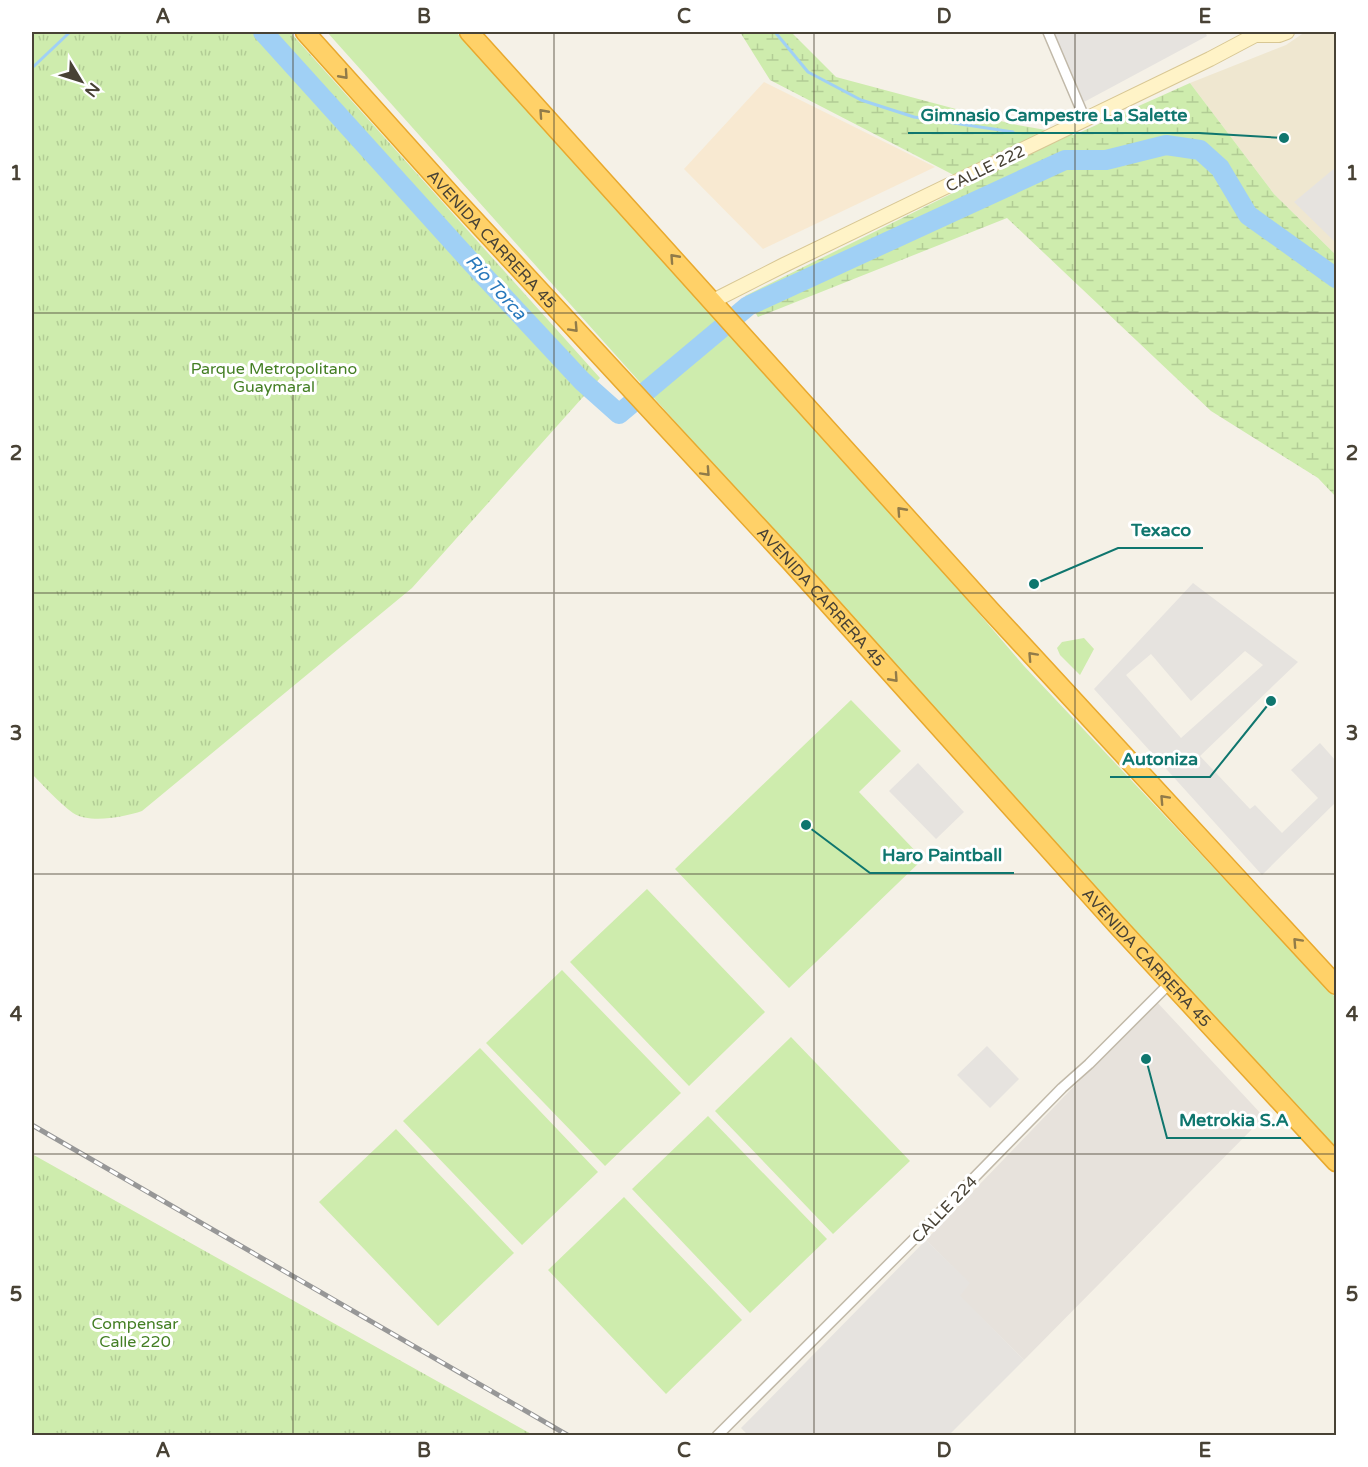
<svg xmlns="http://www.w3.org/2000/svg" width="1368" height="1467" font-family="'Varela Round',sans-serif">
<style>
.commercial{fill:#f8e9d1}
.industrial{fill:#e7e2dc}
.education{fill:#efe7d0}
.grass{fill:#ceecad}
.wetland{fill:url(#wetland-marsh)}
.park{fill:url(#park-tufts)}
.parking{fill:#e6e3df;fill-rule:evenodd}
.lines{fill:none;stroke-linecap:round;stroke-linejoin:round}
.stream{stroke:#a0d0f5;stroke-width:3}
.river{stroke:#a0d0f5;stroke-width:20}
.street-casing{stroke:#c1b9a9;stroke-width:12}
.secondary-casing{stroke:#d8c794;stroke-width:16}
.highway-casing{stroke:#e8a92e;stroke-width:21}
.street{stroke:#fff;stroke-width:9}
.secondary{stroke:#fff3c7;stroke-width:14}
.highway{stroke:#ffd168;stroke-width:18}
.rail-casing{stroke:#979797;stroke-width:5}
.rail{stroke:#fff;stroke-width:3;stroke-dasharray:9;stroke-linecap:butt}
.oneway{stroke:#917b49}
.grid{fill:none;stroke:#484235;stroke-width:1.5;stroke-opacity:0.55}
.labels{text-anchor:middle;stroke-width:6;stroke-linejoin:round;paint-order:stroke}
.street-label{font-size:16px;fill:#484235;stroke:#fff}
.park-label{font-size:16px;fill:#447f24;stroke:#fff}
.water-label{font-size:18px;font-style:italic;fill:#2778bc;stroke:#fff}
.leader{fill:none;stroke:#0f766e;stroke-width:2}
.callout-dot{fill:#0f766e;stroke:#fff;stroke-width:2}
.callout-label{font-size:18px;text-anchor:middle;font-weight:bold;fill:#0f766e;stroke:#fff;stroke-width:6;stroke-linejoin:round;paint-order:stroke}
.neatline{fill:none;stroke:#484235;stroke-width:2}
.grid-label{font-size:20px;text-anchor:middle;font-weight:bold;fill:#484235}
</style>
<defs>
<pattern id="wetland-marsh" width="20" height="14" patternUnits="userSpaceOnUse" patternTransform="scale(1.5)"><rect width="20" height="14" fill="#ceecad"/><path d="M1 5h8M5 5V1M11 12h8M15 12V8" fill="none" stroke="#b2cc95"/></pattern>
<pattern id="park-tufts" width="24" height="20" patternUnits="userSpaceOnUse" patternTransform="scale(1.5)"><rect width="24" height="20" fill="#ceecad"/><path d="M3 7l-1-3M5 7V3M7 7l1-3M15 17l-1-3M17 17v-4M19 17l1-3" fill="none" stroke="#b2cc95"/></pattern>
</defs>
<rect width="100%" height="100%" fill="#f5f1e7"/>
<path class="commercial" d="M764,82L935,167L763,249L684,169Z"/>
<path class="industrial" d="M1156,1001L1264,1117L1024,1360L959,1296L969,1283L926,1240Z"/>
<path class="education" d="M1305,32H1336V255L1274,194L1190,83L1286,45Z"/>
<path class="grass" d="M327,32H456L682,278L940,568L1024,666L1336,998V1148L948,727Z
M1084,638L1094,649L1080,675L1060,655L1057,648L1062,642Z
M851,700L901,751L859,792L923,859L789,988L675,869Z
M647,889L765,1012L689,1086L570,962Z
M562,970L681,1093L605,1166L486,1043Z
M791,1037L910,1161L833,1234L715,1111Z
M480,1048L598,1172L522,1245L403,1121Z
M708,1116L827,1239L750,1313L632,1189Z
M396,1129L514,1253L438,1326L319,1202Z
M624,1197L742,1320L666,1394L548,1270Z"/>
<path class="wetland" d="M740,32H791L836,77L1012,124L1074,135L1190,83L1274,194L1336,255V497L1318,478L1211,411L1007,218L758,317L745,296L971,184L770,80Z"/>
<path class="park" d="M32,32H290L600,378L412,588L142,811C124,817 90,824 73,813C58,802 45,787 32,774Z
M32,1154L533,1435H32Z"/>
<path class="parking" d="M1053,32H1205L1207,36L1084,102Z
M1336,167V243L1294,202Z
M1193,583L1298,662L1200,756L1250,809L1255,805L1282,833L1318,798L1291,770L1320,743L1336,761V802L1262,875L1094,689ZM1245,651L1263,665L1181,738L1126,675L1151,654L1191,701Z
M918,763L964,812L936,839L889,791Z
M987,1046L1019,1079L990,1108L957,1075Z
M926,1240L970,1283L960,1296L1024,1360L949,1435H748L741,1428Z"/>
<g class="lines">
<path class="stream" d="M775,32L808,72L861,100L914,117L1013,132
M32,68L70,32"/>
<path class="river" d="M263,32L471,262L582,381L619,414L748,306L1065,160H1106L1166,145L1200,150L1220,168L1248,215L1336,278"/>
<g class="street-casing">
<path id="street" d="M1048,32L1085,119
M717,1436L914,1239L1062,1088L1089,1064L1170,983"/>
</g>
<g class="secondary-casing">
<path id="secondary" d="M1258,35H1279L1287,32
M713,301L784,265L1210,59L1261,32"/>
</g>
<g class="highway-casing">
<g id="highway">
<path id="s1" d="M305,32L454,198L790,561L1116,924L1336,1162"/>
<path d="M469,32L991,611L1336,985"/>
</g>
</g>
<use href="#street" class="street"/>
<use href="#secondary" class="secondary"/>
<use href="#highway" class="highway"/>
<g class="rail-casing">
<path id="rail" d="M32,1125L569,1436"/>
</g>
<use href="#rail" class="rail"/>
</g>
<defs><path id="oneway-chevron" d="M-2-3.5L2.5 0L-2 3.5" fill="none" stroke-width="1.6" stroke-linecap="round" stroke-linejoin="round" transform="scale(1.5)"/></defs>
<g class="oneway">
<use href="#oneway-chevron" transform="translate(344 75) rotate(48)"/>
<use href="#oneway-chevron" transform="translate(543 113) rotate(-132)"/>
<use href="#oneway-chevron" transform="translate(674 258) rotate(-132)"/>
<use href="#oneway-chevron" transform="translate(574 328) rotate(47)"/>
<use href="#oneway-chevron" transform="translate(706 472) rotate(47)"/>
<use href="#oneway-chevron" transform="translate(901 511) rotate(-132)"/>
<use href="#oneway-chevron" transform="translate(1032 656) rotate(-133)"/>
<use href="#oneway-chevron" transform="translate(894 678) rotate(48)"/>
<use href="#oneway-chevron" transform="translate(1164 799) rotate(-133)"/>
<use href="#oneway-chevron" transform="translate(1297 942) rotate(-133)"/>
</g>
<path class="grid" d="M293,32V1436M554,32V1436M814,32V1436M1075,32V1436M32,313H1336M32,593H1336M32,874H1336M32,1154H1336"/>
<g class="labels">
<g class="street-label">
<text transform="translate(985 168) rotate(-26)" y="6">CALLE 222</text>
<text dy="6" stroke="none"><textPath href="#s1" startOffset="279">AVENIDA CARRERA 45</textPath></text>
<text dy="6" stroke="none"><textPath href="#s1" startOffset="765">AVENIDA CARRERA 45</textPath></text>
<text dy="6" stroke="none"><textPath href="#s1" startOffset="1251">AVENIDA CARRERA 45</textPath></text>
<text transform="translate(944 1209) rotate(-46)" y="6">CALLE 224</text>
</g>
<g class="park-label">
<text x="274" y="374">Parque Metropolitano<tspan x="274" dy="18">Guaymaral</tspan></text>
<text x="135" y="1329">Compensar<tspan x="135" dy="18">Calle 220</tspan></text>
</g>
<g class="water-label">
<text transform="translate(496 287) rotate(48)" y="6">Río Torca</text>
</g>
</g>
<path class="leader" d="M1284 138L1199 133H908M1034 584L1118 548H1203M1271 701L1210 777H1110M806 825L870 873H1014M1146 1059L1167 1138H1301"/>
<g class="callout-dot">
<circle cx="1284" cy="138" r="6"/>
<circle cx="1034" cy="584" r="6"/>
<circle cx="1271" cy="701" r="6"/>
<circle cx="806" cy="825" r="6"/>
<circle cx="1146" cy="1059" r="6"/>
</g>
<g class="callout-label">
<text x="1054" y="121">Gimnasio Campestre La Salette</text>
<text x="1161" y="536">Texaco</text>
<text x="1160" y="765">Autoniza</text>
<text x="942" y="861">Haro Paintball</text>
<text x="1234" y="1126">Metrokia S.A</text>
</g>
<rect width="1368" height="1467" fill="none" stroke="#ffffff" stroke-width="66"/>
<g transform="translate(81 81) rotate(128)" stroke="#ffffff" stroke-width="4.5" paint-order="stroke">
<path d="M0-4.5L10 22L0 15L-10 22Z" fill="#484235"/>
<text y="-9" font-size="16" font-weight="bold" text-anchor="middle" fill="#484235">N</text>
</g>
<rect x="33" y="33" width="1302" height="1401" class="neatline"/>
<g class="grid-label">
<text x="163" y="23">A</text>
<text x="424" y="23">B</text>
<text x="684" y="23">C</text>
<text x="944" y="23">D</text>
<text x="1205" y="23">E</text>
<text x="16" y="180">1</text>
<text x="1352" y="180">1</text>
<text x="16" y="460">2</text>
<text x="1352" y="460">2</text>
<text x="16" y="740">3</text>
<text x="1352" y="740">3</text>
<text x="16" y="1021">4</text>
<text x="1352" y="1021">4</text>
<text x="16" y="1301">5</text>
<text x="1352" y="1301">5</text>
<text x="163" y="1457">A</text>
<text x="424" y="1457">B</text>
<text x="684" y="1457">C</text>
<text x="944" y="1457">D</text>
<text x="1205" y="1457">E</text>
</g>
</svg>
